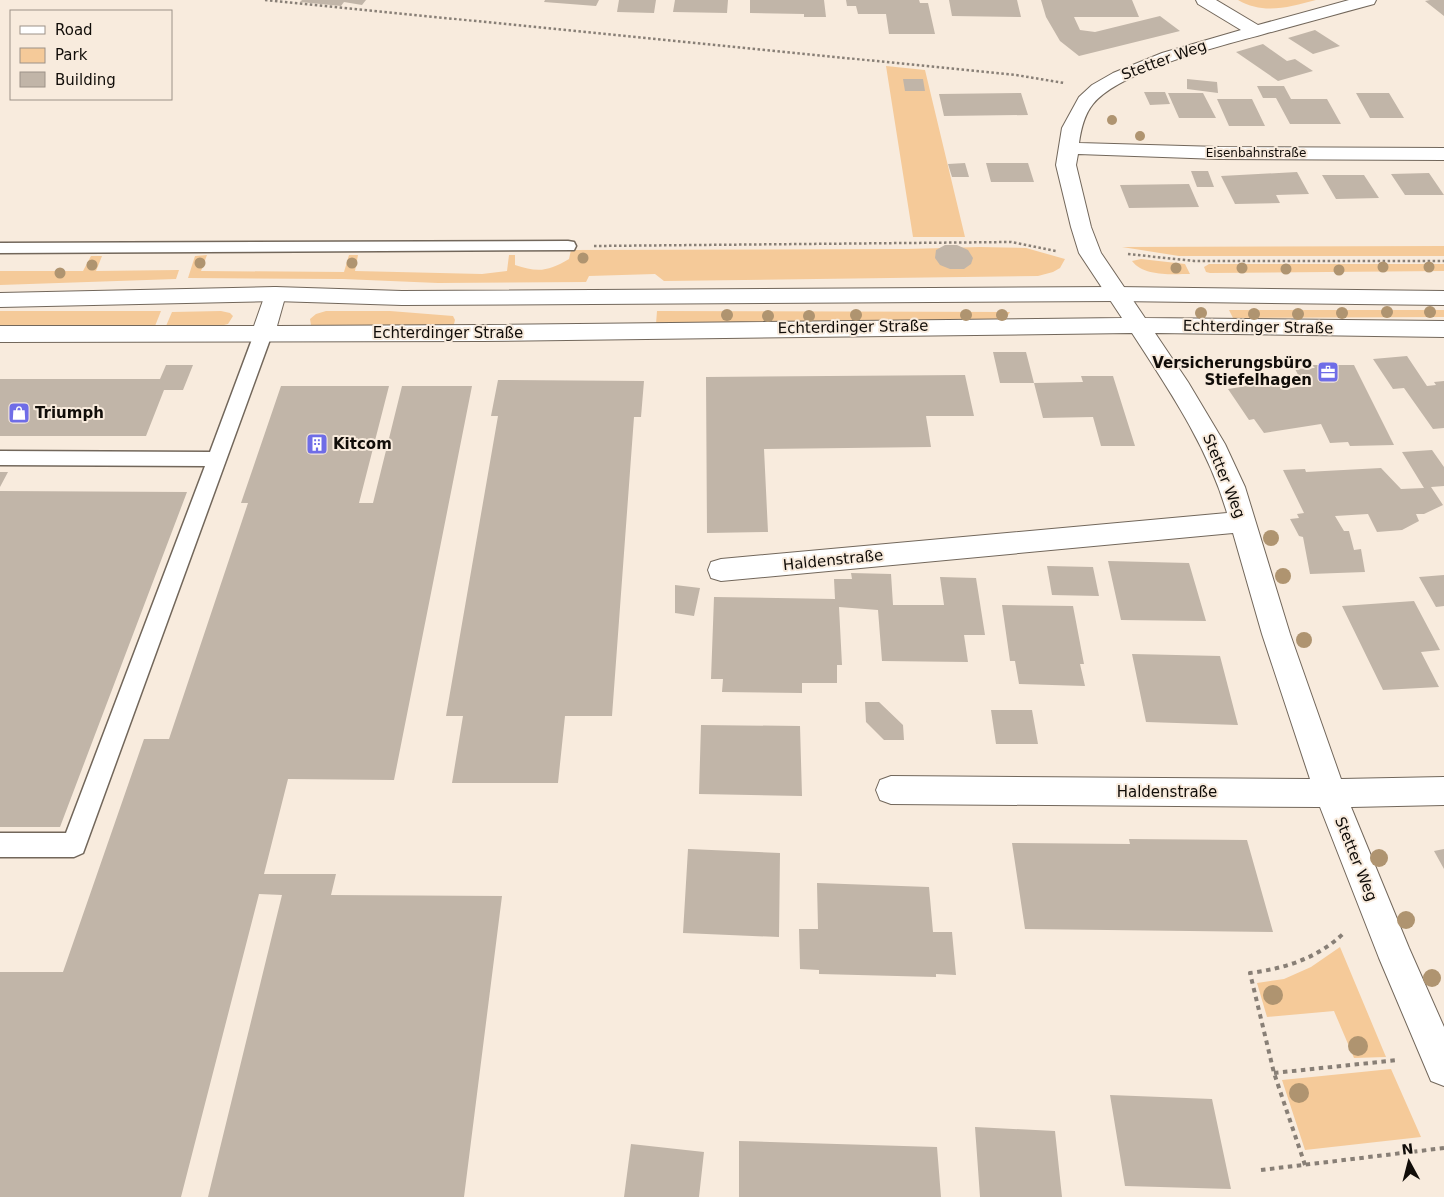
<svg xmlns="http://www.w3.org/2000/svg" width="1444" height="1197" font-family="'DejaVu Sans',sans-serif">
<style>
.green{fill:#f5ca99}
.building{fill:#c1b5a8}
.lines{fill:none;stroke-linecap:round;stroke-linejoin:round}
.lane-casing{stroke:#72675b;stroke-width:3}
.street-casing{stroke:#72675b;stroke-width:2}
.secondary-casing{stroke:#72675b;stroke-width:2}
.path-far1{stroke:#887f76;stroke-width:2.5;stroke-dasharray:2.5 2.5;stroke-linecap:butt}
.path{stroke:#887f76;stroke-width:4;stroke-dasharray:4.5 4.5;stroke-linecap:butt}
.lane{fill:#fff;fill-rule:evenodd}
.street{fill:#fff;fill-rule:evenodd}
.secondary{fill:#fff;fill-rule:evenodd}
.tree{fill:#af9470}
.labels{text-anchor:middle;stroke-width:4;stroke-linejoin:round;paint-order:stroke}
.far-street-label{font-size:12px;fill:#110d09;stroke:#f8ebdd}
.street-label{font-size:15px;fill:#110d09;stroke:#f8ebdd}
.poi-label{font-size:15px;font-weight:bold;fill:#110d09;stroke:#f8ebdd;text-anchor:start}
</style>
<rect width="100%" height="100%" fill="#f8ebdd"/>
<path class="green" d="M1238,0H1316C1289,7 1264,15 1238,0Z
M886,66L925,70L965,237H913Z
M1444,246V256H1179L1122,247Z
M980,247L1026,248L1065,259L1060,268L1053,272L1038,276L664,281L655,274L589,276L586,282L438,283L343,279L188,278L195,256L207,255L201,271L344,272L349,255H358L355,271L482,274L507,271L509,255H515V265C538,273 549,271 569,259L571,250L907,249Z
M91,256H102L96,271L179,270L176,279L0,285V271H83Z
M1141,259L1185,264L1190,274C1173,274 1144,277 1132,261Z
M1209,264H1444V271L1210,273L1206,272L1204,267Z
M1229,310H1444V317L1233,318Z
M0,311H161L155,326H0Z
M221,311L230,313L233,316L228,324L220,326H166L172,312Z
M326,311H390L453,316L455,320L454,324L450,326L311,325L310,319L316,314Z
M657,311L1010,312L1007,317L997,319L656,324Z
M1340,947L1386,1057L1354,1058L1334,1011L1267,1017L1257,983L1284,979L1311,967Z
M1391,1069L1421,1137L1305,1150L1282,1080Z"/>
<path class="building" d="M302,0H366L362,5L344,2L341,6L300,2Z
M545,0H599L596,6L544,2Z
M619,0H656L654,13L617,12Z
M675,0H728L727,13L673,12Z
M750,0H824L826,17H804V14L750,13Z
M846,0H919L920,3H928L935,34H889L886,14H858L856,6H847Z
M949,0H1017L1021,17L952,16Z
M1041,0H1132L1139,17H1074L1080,30L1095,32L1160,16L1180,31L1079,56L1060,41L1046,17Z
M1444,0V16L1425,1L1430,0Z
M1315,30L1340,46L1313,54L1288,38Z
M1263,44L1287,61L1295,59L1313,71L1278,81L1236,52Z
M903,79H923L925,91H905Z
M1187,79L1217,82L1218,93L1187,89Z
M1257,86H1284L1291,99H1327L1341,124H1290L1276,98H1263Z
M1144,92H1165L1170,104L1150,105Z
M1021,93L1028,115L944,116L939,94Z
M1168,93H1203L1216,118H1179Z
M1356,93H1389L1404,118H1370Z
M1217,99H1252L1265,126H1229Z
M965,163L969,177H952L948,164Z
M986,163H1028L1034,182H991Z
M1191,171H1208L1214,187H1197Z
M1297,172L1309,194L1276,195L1280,203L1235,204L1221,176Z
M1429,173L1444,195H1405L1391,174Z
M1322,175H1364L1379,198L1336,199Z
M1189,184L1199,207L1129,208L1120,185Z
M945,245H957L968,250L973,258L971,264L964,269H950L940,265L935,258L936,250Z
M993,352H1026L1034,383L1083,382L1081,376H1113L1135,446H1101L1093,417L1043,418L1034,383H1000Z
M1407,356L1427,386L1436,385L1434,382L1444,381V428L1433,429L1404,388L1393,389L1373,359Z
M166,365H193L183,390H164L146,436H0V379H160Z
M1312,365H1354L1394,445L1350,446L1348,442L1330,443L1321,424L1264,433L1254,419L1249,420L1228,389L1284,380L1291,388L1304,386L1295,369L1315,368Z
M965,375L974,416H926L931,447L764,449L768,532L707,533L706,377Z
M498,380L644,381L641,417H634L612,716H565L558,783H452L463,716H446L498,416H491Z
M281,386H389L359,503H373L402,386H472L394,780L288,779L264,874H336L331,895L502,896L464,1197H208L282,895L259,894L181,1197H0V972H63L144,739H169L248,503H241Z
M1432,450L1444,467V486L1431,487L1443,505L1424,514H1416L1419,521L1402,530L1377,532L1368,514L1335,516L1344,531H1349L1354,550L1361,549L1365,572L1310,574L1303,537L1299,536L1290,519L1299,518L1297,514L1304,513L1283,470L1305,469L1306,472L1381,468L1401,489L1424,488L1402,452Z
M0,472H8L0,487Z
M0,491L187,492L60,827H0Z
M1108,561L1189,563L1206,621L1121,620Z
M1047,566L1093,567L1099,596L1052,595Z
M851,573L891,574L893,605H944L940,577L976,578L985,635H964L968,662L882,661L878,610L839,607L842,665H837V683H802V693L722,692L723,679H711L714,597L835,599L834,579H852Z
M1444,575V606L1436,607L1419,577Z
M675,585L700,588L694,616L675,613Z
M1414,601L1440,650L1421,652L1439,687L1383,690L1342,606Z
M1002,605L1073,606L1084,664H1080L1085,686L1019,684L1015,661H1010Z
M1132,654L1220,656L1238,725L1146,722Z
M865,702H879L903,725L904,740H884L866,722Z
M991,710H1032L1038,744H996Z
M701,725L800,726L802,796L699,794Z
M1129,839L1247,840L1273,932L1025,929L1012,843L1130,844Z
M688,849L780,853L779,937L683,933Z
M1444,849V869L1434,851Z
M817,883L929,887L933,932H952L956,975L936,974V977L819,974V970L800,969L799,929H818Z
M1110,1095L1212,1099L1231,1189L1125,1186Z
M975,1127L1055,1131L1062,1197H980Z
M739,1141L937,1147L941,1197H739Z
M631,1144L704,1152L699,1197H624Z"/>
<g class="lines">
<g class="lane-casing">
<path id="lane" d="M568,241L574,242L576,246L574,250L0,253V243Z
M263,328L269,330L272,334L83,853L74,857H0V833H66L205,466L0,465V451L210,452L254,334L257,330Z"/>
</g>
<g class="street-casing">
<path id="street" d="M1196,0H1216L1258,25L1349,0H1376L1374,4C1337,14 1301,24 1264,34C1221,46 1121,70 1093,104C1084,115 1081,129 1079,143L1219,147L1444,148V160L1219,159L1078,154L1076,165L1091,227L1101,253L1145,318L1444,321V337L1155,333L1188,382L1225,444L1245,487L1290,634L1341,779L1444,777V805L1351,807L1409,948L1444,1027V1086L1431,1081L1379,958L1320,807L891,804L880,800L876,790L880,780L891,776L1310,779L1262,634L1233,533L721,581L711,578L708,570L711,562L721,559L1227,513C1208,447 1169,390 1132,333L482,341L0,342V326H254L267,289L275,287L283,289L286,294L277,326L482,325L1122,318L1079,253L1071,227L1056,165L1062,128L1079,97L1092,85L1113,73L1162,53L1241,30L1198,4Z"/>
</g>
<g class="secondary-casing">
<path id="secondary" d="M275,287L402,291L1116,287L1444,291V305L1116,301L402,305L275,301L0,307V293Z"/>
</g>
<path class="path-far1" d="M265,0L1016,75L1064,83
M594,246L1011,242L1056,251
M1128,254L1194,261H1444"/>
<path class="path" d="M1274,1073L1398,1060
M1305,1165L1274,1073L1250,973C1287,968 1318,958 1345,932
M1261,1170L1444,1148"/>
<use href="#lane" class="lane"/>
<use href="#street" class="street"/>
<use href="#secondary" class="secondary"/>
</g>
<g class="tree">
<circle cx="1112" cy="120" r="5"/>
<circle cx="1140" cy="136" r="5"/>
<circle cx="583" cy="258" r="5.5"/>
<circle cx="200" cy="263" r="5.5"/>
<circle cx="352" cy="263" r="5.5"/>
<circle cx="92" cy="265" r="5.5"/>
<circle cx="1383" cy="267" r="5.5"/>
<circle cx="1429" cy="267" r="5.5"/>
<circle cx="1176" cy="268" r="5.5"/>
<circle cx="1242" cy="268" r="5.5"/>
<circle cx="1286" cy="269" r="5.5"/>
<circle cx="1339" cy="270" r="5.5"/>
<circle cx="60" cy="273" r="5.5"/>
<circle cx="1387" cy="312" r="6"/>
<circle cx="1430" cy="312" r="6"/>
<circle cx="1201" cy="313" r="6"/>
<circle cx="1342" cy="313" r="6"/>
<circle cx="1254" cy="314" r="6"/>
<circle cx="1298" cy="314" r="6"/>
<circle cx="727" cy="315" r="6"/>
<circle cx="856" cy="315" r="6"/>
<circle cx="966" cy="315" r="6"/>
<circle cx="1002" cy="315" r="6"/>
<circle cx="768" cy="316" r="6"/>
<circle cx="809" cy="316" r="6"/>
<circle cx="1271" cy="538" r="8"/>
<circle cx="1283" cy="576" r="8"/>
<circle cx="1304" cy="640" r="8"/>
<circle cx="1379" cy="858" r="9"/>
<circle cx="1406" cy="920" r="9"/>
<circle cx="1432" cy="978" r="9"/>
<circle cx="1273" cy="995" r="10"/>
<circle cx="1358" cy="1046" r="10"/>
<circle cx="1299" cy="1093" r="10"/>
</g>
<defs>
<g id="office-square" transform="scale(1.125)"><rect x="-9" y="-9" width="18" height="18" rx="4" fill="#6f6de7" stroke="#f8ebdd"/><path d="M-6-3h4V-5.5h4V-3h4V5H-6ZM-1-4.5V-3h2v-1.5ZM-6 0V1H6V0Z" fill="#fff"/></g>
<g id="shop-square" transform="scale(1.125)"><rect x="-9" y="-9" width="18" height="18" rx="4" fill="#6f6de7" stroke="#f8ebdd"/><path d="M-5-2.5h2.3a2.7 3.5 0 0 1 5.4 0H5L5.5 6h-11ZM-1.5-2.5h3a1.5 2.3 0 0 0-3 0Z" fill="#fff"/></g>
<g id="building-square" transform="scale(1.125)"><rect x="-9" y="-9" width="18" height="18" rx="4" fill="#6f6de7" stroke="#f8ebdd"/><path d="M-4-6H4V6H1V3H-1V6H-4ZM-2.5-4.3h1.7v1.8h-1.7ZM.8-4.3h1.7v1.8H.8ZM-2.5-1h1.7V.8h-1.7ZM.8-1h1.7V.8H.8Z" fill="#fff"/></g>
</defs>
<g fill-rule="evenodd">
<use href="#office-square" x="1328" y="372"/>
<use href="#shop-square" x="19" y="413"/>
<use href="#building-square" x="317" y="444"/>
</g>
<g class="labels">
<g class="far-street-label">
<text x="1256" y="157">Eisenbahnstraße</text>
</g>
<g class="street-label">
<text transform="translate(1164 60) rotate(-20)" y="5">Stetter Weg</text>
<text transform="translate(853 327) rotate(-1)" y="5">Echterdinger Straße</text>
<text transform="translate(1258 327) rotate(1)" y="5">Echterdinger Straße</text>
<text x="448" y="338">Echterdinger Straße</text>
<text transform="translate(1224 476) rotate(68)" y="5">Stetter Weg</text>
<text transform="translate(833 560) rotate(-6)" y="5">Haldenstraße</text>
<text x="1167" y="797">Haldenstraße</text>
<text transform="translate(1356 859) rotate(68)" y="5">Stetter Weg</text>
</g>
<g class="poi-label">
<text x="1312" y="368" text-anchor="end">Versicherungsbüro<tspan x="1312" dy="17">Stiefelhagen</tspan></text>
<text x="35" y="418">Triumph</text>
<text x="333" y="449">Kitcom</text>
</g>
</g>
<rect x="10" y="10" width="162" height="90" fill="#f8ebdd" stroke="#9c9288"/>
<rect x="20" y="26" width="25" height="8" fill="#ffffff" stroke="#9c9288"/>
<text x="55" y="35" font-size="15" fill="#110d09">Road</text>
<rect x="20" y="48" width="25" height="15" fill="#f5ca99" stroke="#9c9288"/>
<text x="55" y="60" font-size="15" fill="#110d09">Park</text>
<rect x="20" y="72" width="25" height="15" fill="#c1b5a8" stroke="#9c9288"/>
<text x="55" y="85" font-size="15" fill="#110d09">Building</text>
<g transform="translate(1409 1162) rotate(353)" stroke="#f8ebdd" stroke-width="4" paint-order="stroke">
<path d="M0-4L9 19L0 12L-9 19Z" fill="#110d09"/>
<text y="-8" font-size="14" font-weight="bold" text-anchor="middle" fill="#110d09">N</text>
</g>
</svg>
